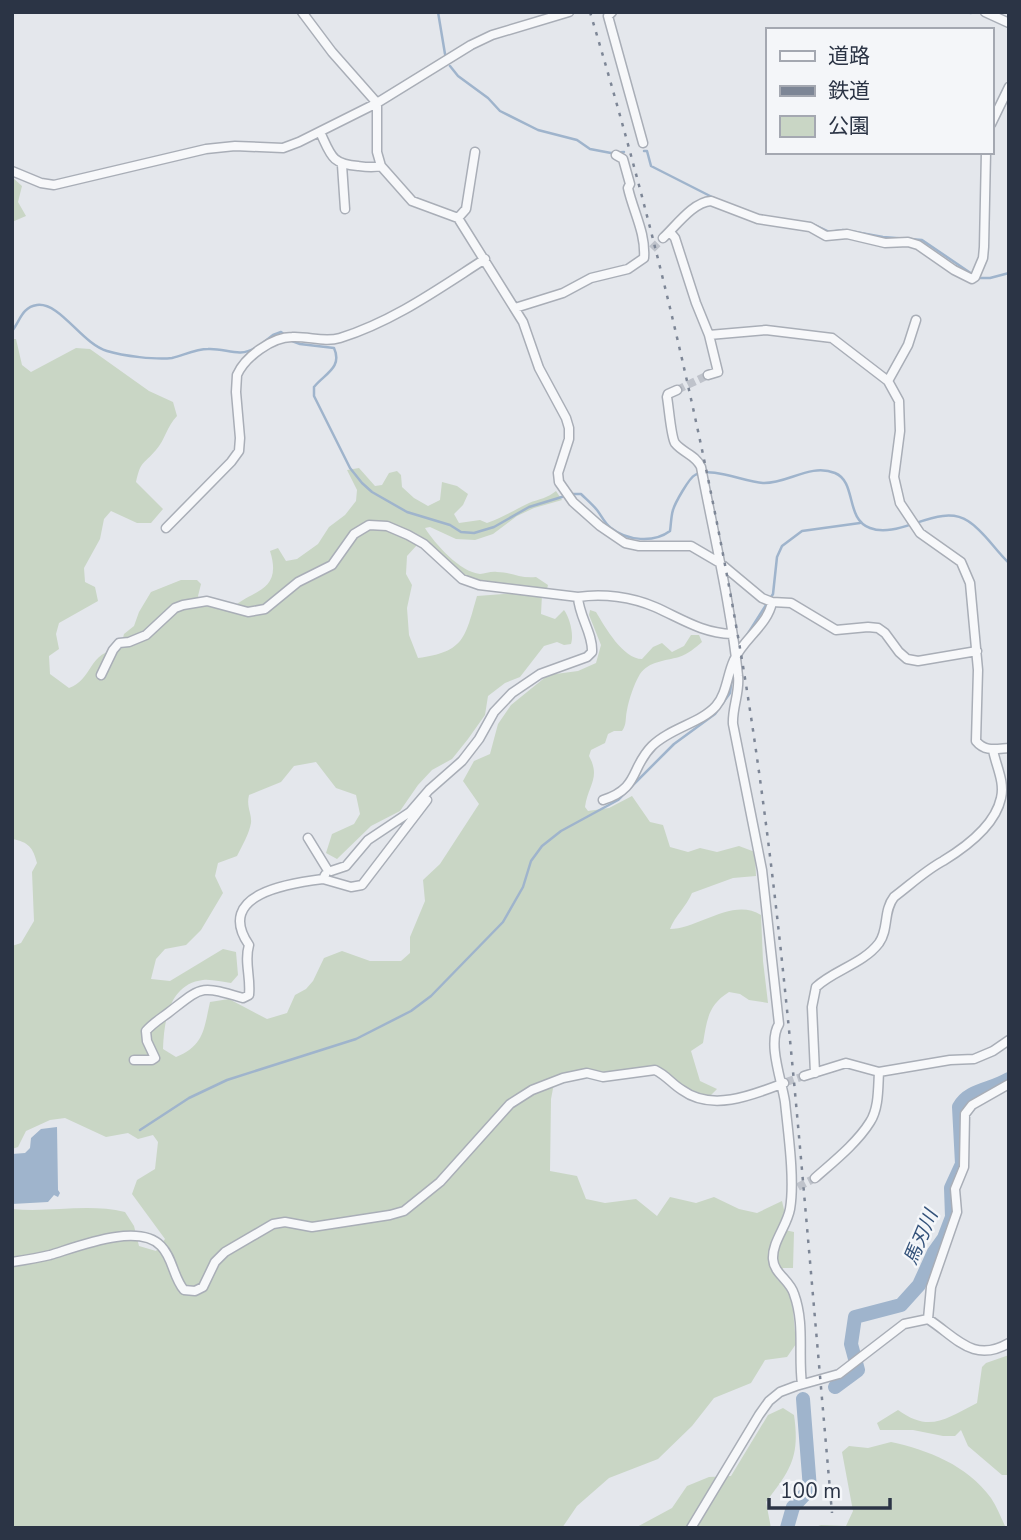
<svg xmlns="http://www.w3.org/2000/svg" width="1021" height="1540" font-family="'Nunito Sans','Noto Sans JP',sans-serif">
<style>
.green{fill:#c9d6c5}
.water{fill:#9fb4cc}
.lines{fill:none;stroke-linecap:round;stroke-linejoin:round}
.stream{stroke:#9fb4cc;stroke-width:2.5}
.river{stroke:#9fb4cc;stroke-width:14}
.minor-tunnel{stroke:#bfc3cb;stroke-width:8;stroke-dasharray:8 4;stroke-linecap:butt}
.minor-casing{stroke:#a9aeb7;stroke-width:11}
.minor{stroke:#f7f8fa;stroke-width:8}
.rail{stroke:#7d8696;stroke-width:2.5;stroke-dasharray:3.5 7;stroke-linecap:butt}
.labels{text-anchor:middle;stroke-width:5;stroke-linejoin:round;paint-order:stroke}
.water-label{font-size:19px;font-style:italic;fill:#34527a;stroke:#f4f6f9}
</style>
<rect width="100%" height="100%" fill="#e4e7ec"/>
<path class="green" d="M12,177L22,186L18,202L26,216L12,222Z
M12,339H16L22,365L31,372L76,348L90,349L149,391L173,402L177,416C167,426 165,440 156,450C143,465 141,460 136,482L163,509L151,523H137L111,511L104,519L100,539L84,568L85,582L95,587L98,601L59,623L56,634L59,649L49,656L50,674L69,688C93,680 88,651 120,649L124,634L134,626L139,612L151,592L181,580H197L201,584L198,596L202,605L214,604L229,612C247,589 284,595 270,551L278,548L286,561L297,559L318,544L329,527L345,515L356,501L357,490L347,470L359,468L375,486L382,485L389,473L397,471L401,475L402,487L414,498L428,506L440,500L442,482L457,486L468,494L463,505L454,514L459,523L480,520L487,523C502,518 514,510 529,503C539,499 548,498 556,491L562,500L534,508L517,516L493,534L475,540L456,539L430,527L425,528C435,544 460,572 480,574C485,574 491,571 497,572C511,572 521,579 536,577L548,585L547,589L506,586L473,581L459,573L424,543L417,545L407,556L406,574L412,585L407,608L409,635L418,658C465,652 465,637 477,596L517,593L542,595L541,614L555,619L564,610C570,618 574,635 571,644L564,645L557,642L544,646L520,677L505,683L488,696L485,715L468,739L452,759L432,770L418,785L400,811L371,826L337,859L326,853L332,834L354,824L360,814L356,795L336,788L316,762L294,766L281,782L249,795C246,807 252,813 251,823C249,834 242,846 237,856L218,863L215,876L223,893L201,930L186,945L165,949L156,959L151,979L170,981L223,949L236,952L238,975L231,983C222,982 211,979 203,980C169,984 164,1021 163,1049L176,1057C204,1046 204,1029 210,1002L229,999L267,1019L287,1013L295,995L306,989L313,981L324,958L342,951L370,961H401L410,953V937L425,901L423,880L440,864L479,804L463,781L474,761L490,754L498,724L511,705L548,675L578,671L596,663L601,645L589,615L590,610L596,612C605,627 623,659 642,659L653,647L662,643L672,652L684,646L691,635H699L702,642C695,648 688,654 679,657C665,661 649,661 640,674C634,684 629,699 627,710C625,719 627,724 622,731H614L608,734L605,743L591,750L589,756C601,778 588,785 585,807L588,811L609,808L632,796L650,822L663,825L670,847L688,852L700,848L717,852L739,846L755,852L756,876L733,878L692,893C686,907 675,916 670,929C698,929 733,897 761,915L763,961L768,1003L749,1000L740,994L729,992C708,1005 707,1020 703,1043L691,1051L700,1081L717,1089L710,1096L687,1091L658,1067L610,1074L581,1069L555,1078L551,1099L550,1171L577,1176L586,1199L605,1203L636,1199L657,1216L670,1197L696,1203L714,1197L739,1209L757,1213L782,1201L785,1214L780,1229L794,1232L793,1268H783L777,1279L788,1289L793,1310L796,1344L787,1357L765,1360L751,1383L714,1398L692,1426L658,1459L609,1478L577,1506L562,1528H12V1209C50,1213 87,1203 125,1212L134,1226L139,1246L156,1251L165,1239L132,1194L137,1180L155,1169L158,1142L153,1135L138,1139L128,1133L106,1137L65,1118L50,1120L26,1131L18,1147L12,1149V946L21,943L34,921L32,872L37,863C33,848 29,842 12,839Z
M1009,1355V1475H1002L968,1446L961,1430L955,1436H943L913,1430H880L877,1423L898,1410C930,1433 945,1419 977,1403L982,1367L986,1363Z
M783,1408L794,1415C800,1456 791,1470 766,1502L771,1528H635L672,1508L687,1486L709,1477L731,1476L768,1415Z
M891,1442C928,1450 967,1465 991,1498C997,1507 1001,1518 1006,1528H813L821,1525L846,1526L853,1511L842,1452L849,1446L868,1448Z"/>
<path class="water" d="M57,1127L58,1190L60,1193L58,1197L54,1195L48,1202L12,1204V1154L25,1153L30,1148L31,1138L41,1129Z"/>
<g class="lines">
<path class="stream" d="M438,12L445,54
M964,12L971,13
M450,66L458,76L488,98L500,111L538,130L577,140L590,149L611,153L624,152
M644,151H647L651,166L716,199
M810,223L829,232L843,230
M850,231L883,237L922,240L972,274
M980,278H990L1009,273
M12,331C20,321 22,307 37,305C60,302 82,344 107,351C123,356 156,360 172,358C184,355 196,349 208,349C226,348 239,358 255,348
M264,342L273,335L281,332L292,341L300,344L334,348C343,368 324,374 314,387V396L350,468L362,483L372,492L407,512L450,525L461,532L474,533L494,527L529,507L565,496
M571,494H581C586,499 592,504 597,510C601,515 605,524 611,528C627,541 654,543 670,531C671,525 671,516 673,510C675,503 689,478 695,475C711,466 744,482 763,483C787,484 810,463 835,473C857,482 845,519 870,528C899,540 939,502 968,521C984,531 995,550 1009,563
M747,635L773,594L777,557L782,546L802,531L860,523
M140,1130L189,1098L227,1080L356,1039L411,1011L431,996L503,922L523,887L531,861L542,846L561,831L618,800L674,744L715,714L730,693L732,677"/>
<path class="river" d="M835,1387L858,1370L851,1344L855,1317L901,1305L919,1285L934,1252L944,1238L952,1217L951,1188L962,1164L959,1107C968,1089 992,1090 1009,1079
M787,1528L793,1507L810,1489L803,1399"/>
<path class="minor-tunnel" d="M652,249L663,238
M677,390L708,375
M786,1082L804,1076
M798,1187L815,1178"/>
<g class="minor-casing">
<path id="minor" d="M302,12L332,52L377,103V152L381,166L412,201L458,218L523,322L539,368L566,418L569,428V439L558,473L559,482L573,502L600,526L625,543L639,546H691L720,563L762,598L772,602L791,603L836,630L868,627L878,628L885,633L899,652L907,659L918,661L977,651
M612,12L608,16L643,143
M985,12L1009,23
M991,124L1009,87
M320,132C331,155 331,164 358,166C366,167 373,168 381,166
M342,165L345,209
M12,171L41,183L54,185L206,149L235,146L283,148L299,142L377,103L471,45L492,35L569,12
M458,218L466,209L475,152
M670,232L675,238L696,303L709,335L718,372L708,375
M663,238C676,226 693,202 711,201L758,219L810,227L826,236L847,234L885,243L908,242L918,245L954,270L972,279L975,277L983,258L984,247L986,152
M515,308L563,293L591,278L628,269L644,258C646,233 633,211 628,188L630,184L623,159L616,155
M709,335L766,330L832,338L888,381L899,401L900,431L894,477L900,503L920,533L961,562L970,583L978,670L976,741C985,752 995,749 1009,748
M888,381L908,345L916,320
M677,390L668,394L667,397C669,408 671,437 675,443C683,453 696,455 701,467C714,536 731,606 738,676C740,692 732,708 733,724L762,870L779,1024C767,1043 782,1081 785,1102C788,1132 795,1180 790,1209C787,1226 772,1242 773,1259C774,1274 790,1280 794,1294C805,1324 798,1354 802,1384
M166,528L231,462L239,451L240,438L236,392L237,375C245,357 272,337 292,337C309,336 324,343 340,338C394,321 438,289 485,259
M101,675L113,650L119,643L129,642L146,635L175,608L183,605L207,601L248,612L265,609L298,582L332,565L354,534L369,525L387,526L408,535L424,544L462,579L479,585L578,597C603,593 632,597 655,607C682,619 702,633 732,634
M603,800C640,788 630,768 652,746C670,728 701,723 716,706C727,693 727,675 734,660C743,639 768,625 772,602
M308,838L327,869L331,871L346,866L368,840L410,812L429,790L462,761L479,739L494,712L512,693L540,674L587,657L592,652C593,633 579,617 578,597
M325,875L323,879L351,887L362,885L427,800
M134,1060H152L155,1058L147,1041L146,1031C153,1023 160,1019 168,1013C203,986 199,985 243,998L249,995C251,977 244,962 249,945C214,894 290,883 323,879
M815,1073L812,1007L816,987C834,970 863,964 879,943C889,929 883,911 894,897C910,885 926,870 943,861C966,847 995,826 1001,798C1005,782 996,766 993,750
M804,1076L846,1063L879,1072L950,1060L974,1059L993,1051L1009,1040
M815,1178C833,1162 857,1143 870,1122C879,1108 878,1088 879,1072
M12,1262C25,1260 38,1258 50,1255C77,1247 138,1222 161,1246C173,1258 173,1277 184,1290L195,1291L203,1287L215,1262L225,1252L273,1224L285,1222L312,1227L390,1215L404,1211L440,1182L510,1104L532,1090L563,1078L587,1073L603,1077L655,1070C666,1075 672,1084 682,1090C712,1112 753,1095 784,1083
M928,1319L931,1287L957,1212L955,1189L964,1167L965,1114L972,1105L1009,1084
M691,1528L759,1415L769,1401L780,1392L796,1386L839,1374L904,1324L928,1319C956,1337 973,1364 1009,1343"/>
</g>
<use href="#minor" class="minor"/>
<path class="rail" d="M590,12C654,225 705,441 742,660C770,829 787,1000 802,1170C812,1284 822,1399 832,1513"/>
</g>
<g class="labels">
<g class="water-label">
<text transform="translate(920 1237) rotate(-67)" y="7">馬刃川</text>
</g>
</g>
<rect width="1021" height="1540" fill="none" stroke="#2b3445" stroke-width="28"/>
<rect x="766" y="28" width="228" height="126" fill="#f4f6f9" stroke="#a4a8b1" stroke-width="2"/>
<rect x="780" y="51" width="35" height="10" fill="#f7f8fa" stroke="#a4a8b1" stroke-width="2"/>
<text x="828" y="63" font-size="21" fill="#2b3445">道路</text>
<rect x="780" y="86" width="35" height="10" fill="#7d8696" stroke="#a4a8b1" stroke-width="2"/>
<text x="828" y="98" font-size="21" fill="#2b3445">鉄道</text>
<rect x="780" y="116" width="35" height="21" fill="#c9d6c5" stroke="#a4a8b1" stroke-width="2"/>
<text x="828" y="133" font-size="21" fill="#2b3445">公園</text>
<path d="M769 1498v10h121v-10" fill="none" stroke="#2b3445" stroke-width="3.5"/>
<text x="780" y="1498" font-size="21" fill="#2b3445" stroke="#f4f6f9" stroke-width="5" paint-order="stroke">100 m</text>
</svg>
